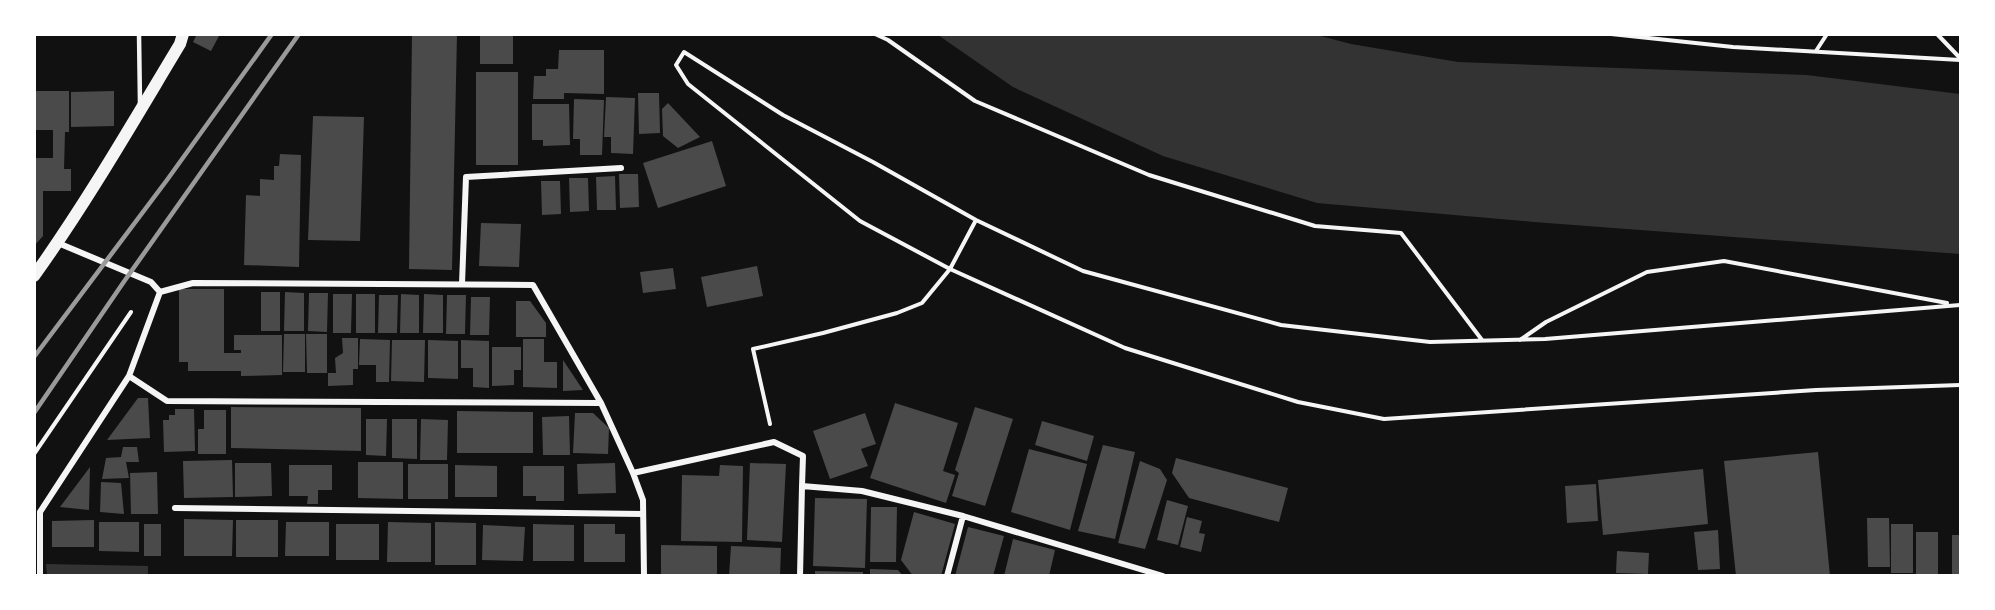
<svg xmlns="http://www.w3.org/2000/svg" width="1995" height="610" font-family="Overpass,sans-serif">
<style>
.water{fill:#333}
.building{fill:#4a4a4a}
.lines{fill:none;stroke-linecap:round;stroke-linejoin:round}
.path{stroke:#f5f5f5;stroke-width:4}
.service{stroke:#f5f5f5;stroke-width:4.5}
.minor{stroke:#f5f5f5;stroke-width:6}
.secondary{stroke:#f5f5f5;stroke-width:12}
.rail{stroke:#9a9a9a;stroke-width:4.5}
</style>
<rect width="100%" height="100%" fill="#111"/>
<path class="water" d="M938,35H1317L1351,44L1458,62L1807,75L1960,94V254L1534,222L1317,203L1163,156L1013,87Z
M46,564L148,566V575H47Z"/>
<path class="building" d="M197,34H220L211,51L193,42Z
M412,34H457L452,270L409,269Z
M480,34H513V64H480Z
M559,50H604V94L564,93V99H533L534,76H546V69H558Z
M476,72H518V165H476Z
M34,91H69V132H65L64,169H71V191H43V236L34,246V158H53V130H34Z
M114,91V126L71,127V92Z
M638,93H659L660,133L639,134Z
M606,97L635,98L633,154L611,153V137H604Z
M574,99L604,100L602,155H580V139H573Z
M668,103L700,137L678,148L663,136L662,109Z
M532,104H569L570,145L543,146V140H532Z
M313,116L364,117L360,241L308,240Z
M712,141L726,186L658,208L643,163Z
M280,154L301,155L299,267L244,265L246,195L260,196V179L274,180V166H279Z
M619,174H638L639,207L620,208Z
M615,176L616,210H597L596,177Z
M569,178H588L589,211L570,212Z
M541,181H560L561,214L542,215Z
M481,223L521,224L519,267L479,266Z
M757,266L763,296L707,307L701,277Z
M673,268L676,289L643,293L640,272Z
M179,289H224V353H241V350H234V335H282V375L241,376V371H188V362H179Z
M261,292H280V331H261Z
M285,292L304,293V331H284Z
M309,293H328L327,332L308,331Z
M333,294H352L351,333H333Z
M356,294H375V333H356Z
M401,294L419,295V333H400Z
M424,294L443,295V333H423Z
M379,295H398L397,333H378Z
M447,295H466L465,334H446Z
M471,297H490L489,335H470Z
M516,301H530L546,323V337H516Z
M284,334H305V372H283Z
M306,334H327V373H307Z
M342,338H358V369H353V385L328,386V373H336L335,358L343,353Z
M360,339L390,340L389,382H376V365H359Z
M523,339H544V362H557V388L523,387Z
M392,340H425L424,382L391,381Z
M428,340L458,341V379L428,378Z
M461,340L489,341V388L473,387V368H461Z
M492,347H521V370H514V385L492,386Z
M563,360L583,390L563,391Z
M138,398H148L150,438L107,440Z
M895,403L958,423L943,471L955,475L946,503L870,478Z
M231,407L361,408V451L231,448Z
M975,407L1013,419L985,506L952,496L959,473L955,470Z
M175,409H194L195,451L164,452L163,420H169V415H175Z
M204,410H226V454H198V429H204Z
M457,411L533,412V453H457Z
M575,413H593L609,428L608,454L573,453Z
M865,413L876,444L861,449L868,466L830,479L813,431Z
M569,416L570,455H543L542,417Z
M366,419H387L386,456L366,455Z
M392,419H417V459L392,458Z
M421,419L448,420L447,460H420Z
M1042,421L1094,436L1087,461L1035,445Z
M1103,445L1135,452L1115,539L1078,531Z
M123,447H137L139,462H126L129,478L102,479L106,458L121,457Z
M1029,449L1087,464L1070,530L1011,512Z
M1818,452L1830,576H1736L1724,461Z
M1176,458L1288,488L1279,522L1189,498L1172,473Z
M232,460L233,497L184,498L183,461Z
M1140,461L1160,469L1167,480L1145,549L1118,543Z
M358,462H403V499L358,498Z
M235,463H271L272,496L235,497Z
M615,463L616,493L578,494L577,464Z
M750,463L786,464L782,542L747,540Z
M408,464H448V499H408Z
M289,465H332V490H318V504H307L308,496H289Z
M455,465L497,466V497H455Z
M720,465L743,466L742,542L681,541L682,475L719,476Z
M523,466H564V501H536V496H523Z
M90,467L89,510L60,507Z
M1703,469L1708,524L1603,535L1598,480Z
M157,472L158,514H131L130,473Z
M101,482L121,483L124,514L100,512Z
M1596,484L1598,521L1567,523L1565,486Z
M815,498L867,499L865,568L813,566Z
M1167,500L1188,506L1178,545L1157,540Z
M871,507H897L896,562H870Z
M914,512L955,524L941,576H913L901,560Z
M1187,517L1202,521L1199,533L1205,534L1201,552L1180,547Z
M1867,518H1889L1890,567H1868Z
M184,519L233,520L232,556H184Z
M94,520V547H52V521Z
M236,520H278V557H236Z
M99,522H139V552L99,551Z
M286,522H329V556H285Z
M388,522L431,523V562H387Z
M435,522L476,523V565H435Z
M144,524H161V556H144Z
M336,524H379V560H336Z
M533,524L574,525V561H533Z
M584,524H615V534H625V562H584Z
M1891,524H1913V573H1891Z
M483,525L525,527L523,561L482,560Z
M968,527L1004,536L993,576H955Z
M1718,530L1720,569L1698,570L1694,532Z
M1916,532H1938V576H1916Z
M1952,535H1960V576H1952Z
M1013,539L1055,550L1049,576H1004Z
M661,545L717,546V576H661Z
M731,546L781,548L780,576H729Z
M1617,551L1649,553L1648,574L1616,573Z
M870,569L898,570L903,576H870Z
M815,571L863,572V576H815Z"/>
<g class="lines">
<path class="path" d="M875,34L888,40L975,101L1149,175L1315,226L1401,233L1482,340
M1611,34L1733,47L1960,60
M1937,34L1960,58
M1816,51L1827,34
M1960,305L1545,339L1430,342L1281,325L1083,271L976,220L873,162L783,115L684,52L676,65L688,84L860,221L950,269L1125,348L1298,402L1384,419L1816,390L1960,385
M1520,340L1546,322L1647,272L1724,261L1947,303
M770,424L753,349L823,333L897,313L922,303L950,269L976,220
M34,454L131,312"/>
<path class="service" d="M139,34L140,104"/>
<path class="minor" d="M58,243L151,282L160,292
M462,284L466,177L621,168
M129,376L167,401L601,403
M633,473L774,442L803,456L802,486L862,491L963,516L1163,576
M175,508L643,514
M40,576V512L129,376L160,292L193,283L533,285L601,403L633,473L643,500L644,576
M800,576L802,486
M947,576L963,516"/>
<path class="secondary" d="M34,276C87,202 133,122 180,44L183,34"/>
<path class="rail" d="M34,357L167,180L272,34
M34,413L123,283L299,34"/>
</g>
<rect width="1995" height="610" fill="none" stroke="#ffffff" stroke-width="72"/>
</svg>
